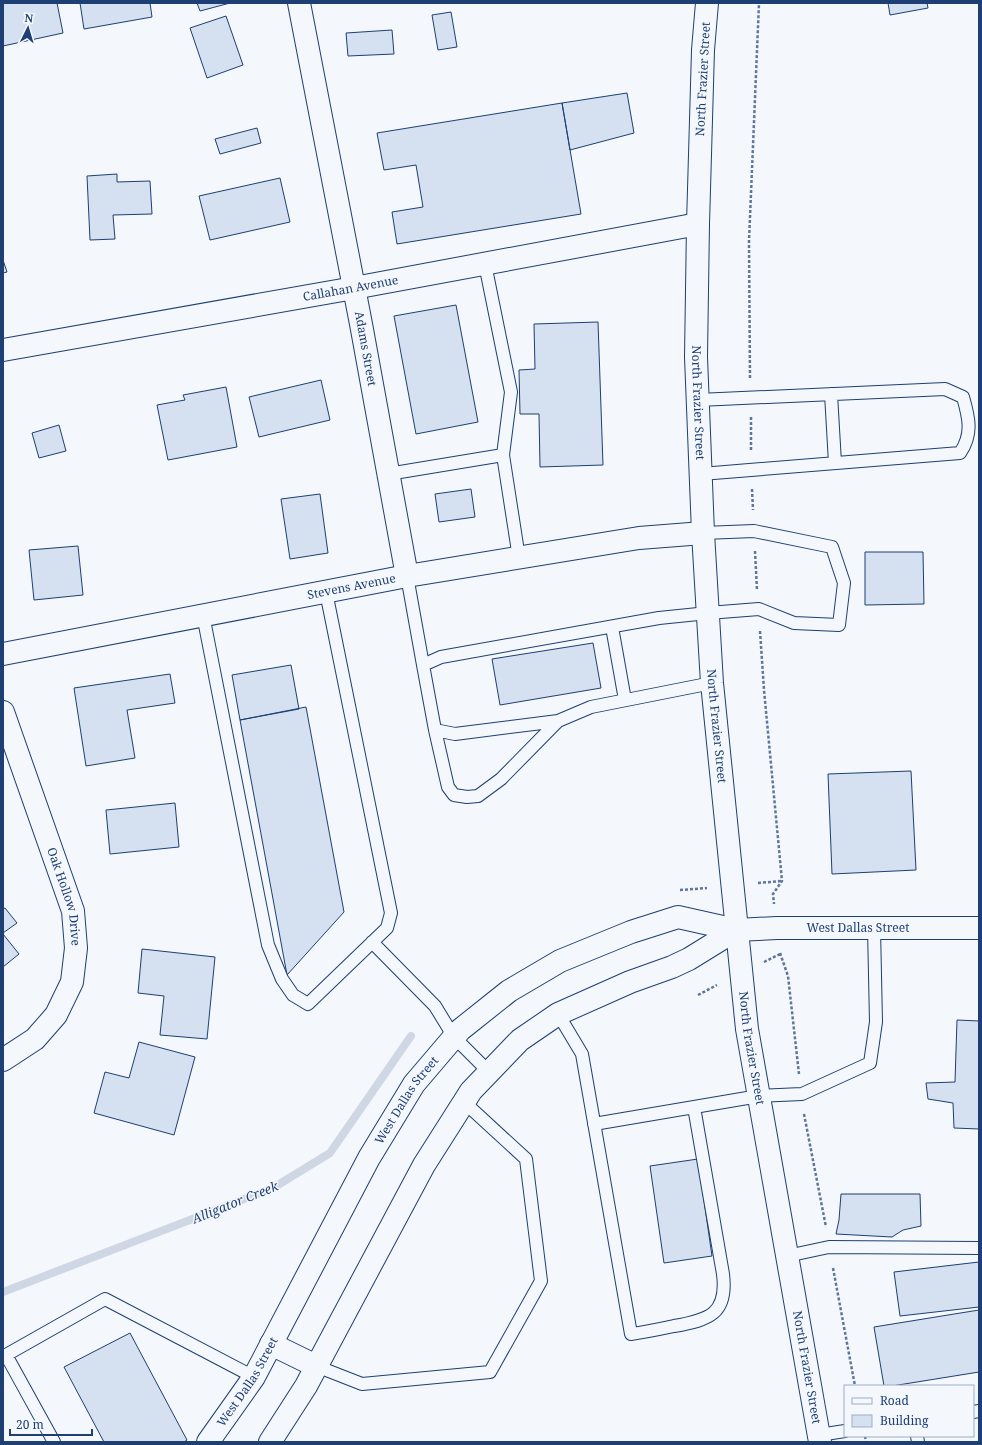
<svg xmlns="http://www.w3.org/2000/svg" width="982" height="1445" font-family="'Noto Serif',serif">
<style>
.lines{fill:none;stroke-linecap:round;stroke-linejoin:round}
.stream{stroke:#cfd7e4;stroke-width:8}
.building{fill:#d5e0f0;stroke:#1d3f73}
.service-casing{stroke:#1d3f73;stroke-width:14}
.minor-casing{stroke:#1d3f73;stroke-width:24}
.tertiary-casing{stroke:#1d3f73;stroke-width:24}
.primary-casing{stroke:#1d3f73;stroke-width:24}
.path{stroke:#5e769c;stroke-width:2.5;stroke-dasharray:3 2;stroke-linecap:butt}
.service{stroke:#f4f7fb;stroke-width:12}
.minor{stroke:#f4f7fb;stroke-width:22}
.tertiary{stroke:#f4f7fb;stroke-width:22}
.primary{stroke:#f4f7fb;stroke-width:22}
.labels{text-anchor:middle;stroke-width:3;stroke-linejoin:round;paint-order:stroke}
.street-label{font-size:12px;fill:#1d3f73;stroke:#f4f7fb}
.water-label{font-size:13px;font-style:italic;fill:#1d3f73;stroke:#f4f7fb}
</style>
<rect width="100%" height="100%" fill="#f4f7fb"/>
<g class="lines">
<path class="stream" d="M3,1292L273,1188L330,1153L411,1036"/>
</g>
<path class="building" d="M3,3H57L63,33L3,46Z
M80,3H150L152,17L84,29Z
M197,3H230L200,11Z
M888,3H927L928,8L890,15Z
M451,12L457,47L438,50L432,15Z
M226,16L243,65L207,78L190,28Z
M392,30L394,54L348,56L346,33Z
M627,93L634,133L570,150L562,103Z
M562,103L581,214L397,244L392,212L423,207L416,165L384,170L377,133Z
M257,128L261,143L220,154L215,139Z
M117,174V182L150,181L152,214L113,215L115,239L90,240L87,176Z
M280,178L290,222L210,240L199,196Z
M3,260L7,272L3,273Z
M456,305L478,422L416,434L394,316Z
M598,322L603,465L540,467L539,414H520L519,370L535,369L534,324Z
M321,380L330,420L259,437L249,397Z
M226,387L237,447L168,460L157,405L185,400L183,395Z
M59,425L66,451L39,458L32,433Z
M471,489L475,517L439,522L435,494Z
M320,494L328,553L290,559L281,499Z
M78,546L83,595L34,600L29,550Z
M865,552H923L924,604L865,605Z
M593,643L601,688L500,705L492,659Z
M291,665L299,709L240,720L232,675Z
M170,674L175,703L127,710L135,758L86,766L74,688Z
M306,707L344,912L287,975L240,720Z
M911,771L916,870L832,874L828,774Z
M175,803L179,847L110,854L106,810Z
M5,908L17,923L3,933V909Z
M3,934L19,954L3,967Z
M142,949L215,957L207,1039L160,1035L164,996L138,993Z
M957,1020L979,1021V1129L954,1128L953,1103L928,1099L926,1083L955,1082Z
M139,1042L195,1057L174,1135L94,1113L105,1072L129,1078Z
M698,1159L712,1256L664,1263L650,1166Z
M841,1194H920L921,1226L903,1230L892,1237L836,1234L839,1220Z
M979,1262V1307L900,1316L894,1272Z
M979,1310V1372L892,1386H884L874,1327Z
M130,1333L187,1440L184,1442H104L64,1367Z"/>
<g class="lines">
<g class="service-casing">
<path id="service" d="M485,264L511,392L503,455L519,558
M831,394L835,463
M698,400L945,389L963,397C969,418 973,434 960,453L701,474
M388,474L503,455
M703,533L754,531L832,547L844,583L839,625L794,623L759,609L708,613L659,618L441,657L423,665L435,730L448,787L454,795L467,797L478,796L501,779L558,721L591,707L712,683
M407,576L423,665
M203,615L268,945L282,979L293,995L308,1004L387,928L391,913L326,592
M612,627L625,700
M435,730L455,734L558,721
M372,942L435,1006L454,1037L489,1072
M558,1014L582,1054L631,1334C646,1332 660,1329 674,1326C709,1320 728,1314 723,1274L694,1107
M594,1124L759,1096L802,1094L870,1063L876,1022L874,928
M787,1256L829,1247L979,1248
M3,1355H6L105,1299L254,1377
M6,1355L54,1442
M316,1366L362,1384L490,1372L541,1281L526,1159L464,1102
M973,1412L979,1411
M819,1435L845,1431
M917,1436L918,1442"/>
</g>
<g class="minor-casing">
<g id="minor">
<path id="s1" d="M299,3L361,324L407,576"/>
<path id="s2" d="M3,350L354,288L698,224"/>
<path id="s3" d="M3,654L407,576L639,538L703,533"/>
<path id="s4" d="M3,712L73,911L76,948L72,982L56,1015L35,1039L3,1060"/>
<path id="s5" d="M736,930L777,928H979"/>
</g>
</g>
<g class="tertiary-casing">
<g id="tertiary">
<path d="M271,1344L316,1366"/>
<path id="s6" d="M208,1442L254,1377L369,1158L414,1084L460,1030L509,991L560,961L631,932L678,917L736,930"/>
<path d="M270,1442L306,1386L424,1165L471,1091L520,1040L558,1014L630,982L672,967L689,959L736,930"/>
</g>
</g>
<g class="primary-casing">
<g id="primary">
<path id="s7" d="M707,3L703,50L698,224L696,357L703,533L712,683L747,1029L820,1442"/>
</g>
</g>
<path class="path" d="M750,378L749,241L759,3
M751,417V450
M752,489L753,510
M755,551L757,590
M760,631L764,690L782,881L773,894L774,904
M758,883L782,881
M680,890L707,888
M780,953L788,976L799,1074
M764,962L780,954
M698,995L717,985
M804,1114L826,1227
M833,1268L855,1386
M865,1436L866,1442"/>
<use href="#service" class="service"/>
<use href="#minor" class="minor"/>
<use href="#tertiary" class="tertiary"/>
<use href="#primary" class="primary"/>
</g>
<g class="labels">
<g class="street-label">
<text transform="translate(703 79) rotate(-87)" y="4">North Frazier Street</text>
<text dy="4" stroke="none"><textPath href="#s2" startOffset="353">Callahan Avenue</textPath></text>
<text dy="4" stroke="none"><textPath href="#s1" startOffset="352">Adams Street</textPath></text>
<text dy="4" stroke="none"><textPath href="#s7" startOffset="400">North Frazier Street</textPath></text>
<text dy="4" stroke="none"><textPath href="#s3" startOffset="355">Stevens Avenue</textPath></text>
<text dy="4" stroke="none"><textPath href="#s7" startOffset="724">North Frazier Street</textPath></text>
<text dy="4" stroke="none"><textPath href="#s4" startOffset="195">Oak Hollow Drive</textPath></text>
<text dy="4" stroke="none"><textPath href="#s5" startOffset="122">West Dallas Street</textPath></text>
<text dy="4" stroke="none"><textPath href="#s7" startOffset="1048">North Frazier Street</textPath></text>
<text dy="4" stroke="none"><textPath href="#s6" startOffset="396">West Dallas Street</textPath></text>
<text dy="4" stroke="none"><textPath href="#s7" startOffset="1372">North Frazier Street</textPath></text>
<text dy="4" stroke="none"><textPath href="#s6" startOffset="72">West Dallas Street</textPath></text>
</g>
<g class="water-label">
<text transform="translate(235 1202) rotate(-22)" y="5">Alligator Creek</text>
</g>
</g>
<rect width="982" height="1445" fill="none" stroke="#1d3f73" stroke-width="8"/>
<rect x="844" y="1385" width="130" height="52" fill="#f4f7fb" stroke="#9eadc5"/>
<rect x="852" y="1398" width="20" height="6" fill="#f4f7fb" stroke="#9eadc5"/>
<text x="880" y="1405" font-size="12" fill="#1d3f73">Road</text>
<rect x="852" y="1415" width="20" height="12" fill="#d5e0f0" stroke="#9eadc5"/>
<text x="880" y="1425" font-size="12" fill="#1d3f73">Building</text>
<g transform="translate(28 28) rotate(5)" stroke="#f4f7fb" stroke-width="3" paint-order="stroke">
<path d="M0-3L7 15L0 10L-7 15Z" fill="#1d3f73"/>
<text y="-6" font-size="11" font-weight="bold" text-anchor="middle" fill="#1d3f73">N</text>
</g>
<path d="M10 1429v6h82v-6" fill="none" stroke="#1d3f73" stroke-width="2"/>
<text x="16" y="1429" font-size="12" fill="#1d3f73" stroke="#f4f7fb" stroke-width="3" paint-order="stroke">20 m</text>
</svg>
